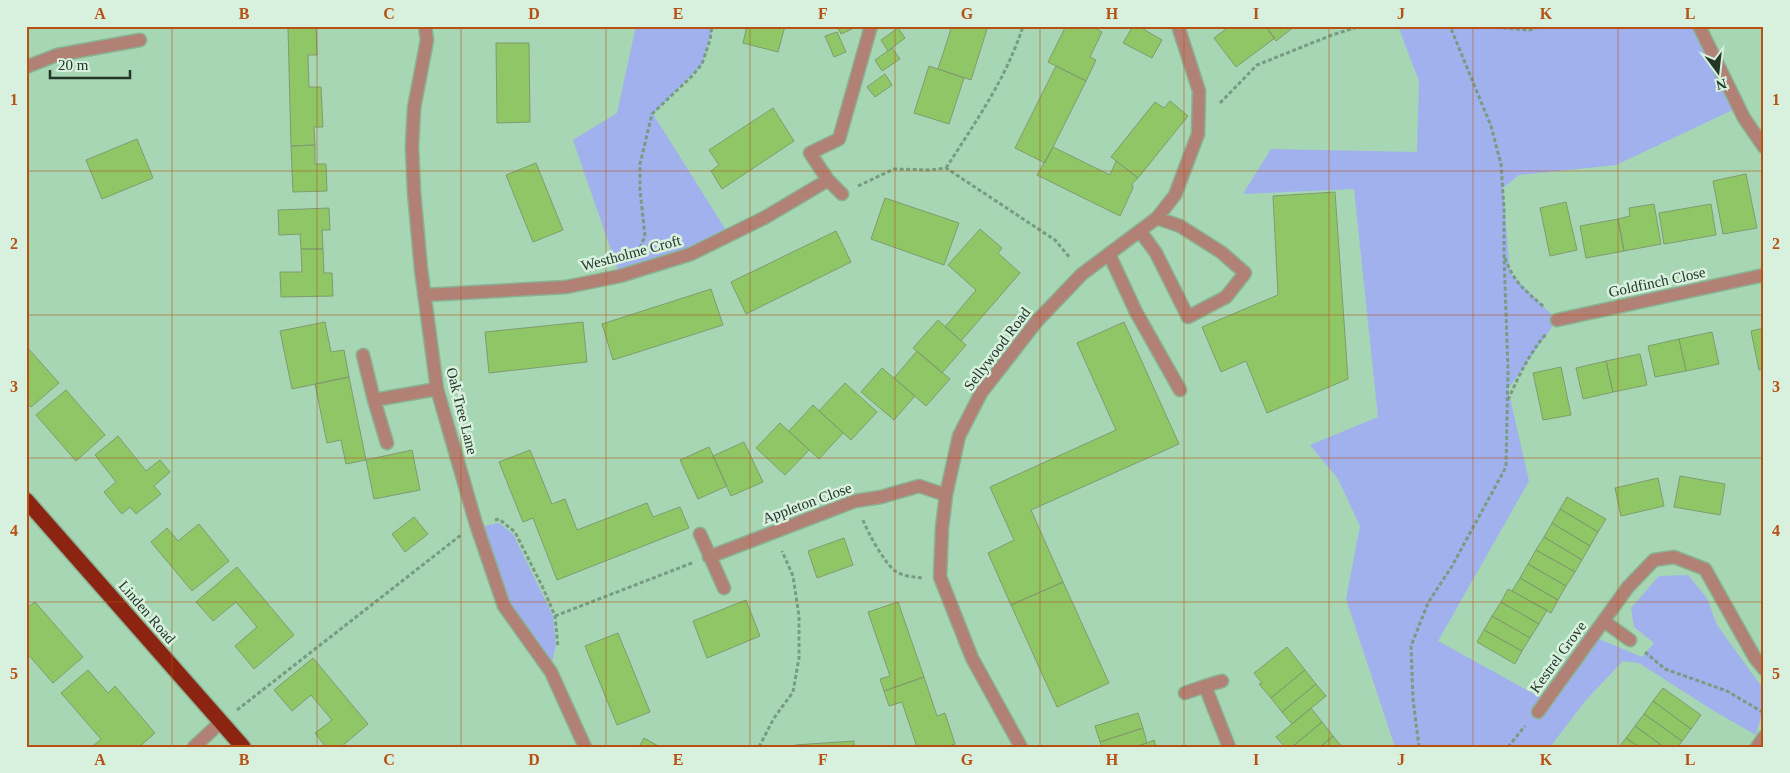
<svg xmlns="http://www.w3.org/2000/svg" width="1790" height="773" font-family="Georgia,serif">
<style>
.green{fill:#a1b1ee}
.building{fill:#90c766;stroke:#819b6f}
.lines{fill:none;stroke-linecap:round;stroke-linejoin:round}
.minor-casing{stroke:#89b394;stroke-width:15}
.highway-casing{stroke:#89b394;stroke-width:18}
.path{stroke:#779c81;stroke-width:3;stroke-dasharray:4 2.5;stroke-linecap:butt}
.minor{stroke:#b28176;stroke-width:12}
.highway{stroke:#8b2511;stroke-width:15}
.grid{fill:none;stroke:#b75013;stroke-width:1;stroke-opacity:0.55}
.labels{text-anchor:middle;stroke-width:5;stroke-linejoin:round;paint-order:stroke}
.street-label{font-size:15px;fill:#233628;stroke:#d8f0de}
.neatline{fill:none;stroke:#b75013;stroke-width:2}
.grid-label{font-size:16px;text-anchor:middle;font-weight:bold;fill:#b75013}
</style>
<rect width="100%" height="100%" fill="#a6d6b3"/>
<path class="green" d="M636,26H713L702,64L653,114L729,235L620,276L573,140L617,113Z
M1398,26H1496L1529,30L1542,26H1698L1739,107L1616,165L1519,175L1503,188L1510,273L1557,320L1508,389L1529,481L1438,641L1545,700L1555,688L1599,639L1642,657L1654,643L1634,627L1631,608L1659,576L1688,575L1707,598L1717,625L1764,690V705L1756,735L1714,711L1639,663L1623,661L1586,700L1550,747H1395L1346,599L1360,526L1338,479L1310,445L1378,417L1354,189L1243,194L1271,149L1417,152L1419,81Z
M499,523L513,534L553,616L556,645L551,666L506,605L479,527Z"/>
<path class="building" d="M747,26H785L778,52L743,43Z
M837,26H851L852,29L841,34Z
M952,26H988L971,80L938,69Z
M1066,26H1091L1102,32L1090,57L1096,60L1086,81L1048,62Z
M1133,26H1138L1162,40L1152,58L1123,43Z
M1230,26H1265L1275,38L1236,67L1214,38Z
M1265,26H1295L1276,41Z
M316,27L317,55H308L309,87H321L323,127H314L315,145L291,146L288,28Z
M898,28L905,38L888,51L881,40Z
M837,32L846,52L834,57L825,36Z
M496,43H529L530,122L497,123Z
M892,48L900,59L882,71L875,60Z
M929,66L964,78L949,124L914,113Z
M1056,66L1086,81L1045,163L1015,148Z
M885,74L892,85L875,97L867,87Z
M1170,101L1188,116L1138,178L1111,157L1155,102L1164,108Z
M773,108L794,141L722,189L711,171L719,165L709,150Z
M137,139L153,178L102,199L86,160Z
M315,145V164H326L327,191L293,192L291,146Z
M1053,147L1110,175L1116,161L1138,178L1132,184L1133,188L1120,216L1037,175Z
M536,163L563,230L533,242L506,175Z
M1746,174L1757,228L1723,234L1713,181Z
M1335,192L1348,379L1267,413L1246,361L1221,372L1202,327L1278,295L1273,196Z
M885,198L959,223L944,265L871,239Z
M1566,202L1577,250L1550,256L1540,208Z
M1654,204L1661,244L1624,251L1618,219L1630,216L1629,208Z
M1711,204L1716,235L1664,244L1659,213Z
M329,208L330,230H322L323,249H301L300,234L279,235L278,210Z
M1618,219L1624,251L1586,258L1580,226Z
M980,229L1002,248L998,253L1020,273L961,341L945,327L976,290L948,265Z
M836,231L851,262L746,314L731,282Z
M301,249H323L324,273H332L333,296L281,297L280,272H302Z
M711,289L723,325L613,360L602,324Z
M938,320L966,345L942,373L913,348Z
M325,322L331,352L344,350L349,377L292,389L280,331Z
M583,322L587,362L489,373L485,332Z
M1124,322L1179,444L1031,510L1063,582L1011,605L988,553L1014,540L990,487L1116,430L1077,343Z
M1764,328V369L1759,370L1751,331Z
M1712,332L1719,364L1686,371L1679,339Z
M1679,339L1686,371L1655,377L1648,346Z
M26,346L59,383L31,407L26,402Z
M917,351L950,379L926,406L894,378Z
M1640,354L1647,385L1613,392L1606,361Z
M1606,361L1613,392L1583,399L1576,368Z
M1561,367L1571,415L1543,420L1533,373Z
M882,368L915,396L894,420L861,392Z
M349,377L366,460L346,464L341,440L327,443L315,384Z
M845,383L877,412L851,440L819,411Z
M66,390L105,435L76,461L36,415Z
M813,405L843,433L819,459L789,431Z
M780,423L809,450L785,475L756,448Z
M118,436L146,471L160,460L170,472L154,486L161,494L136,514L130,507L122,514L104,492L116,482L95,455Z
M744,442L763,482L731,496L713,456Z
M709,447L727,486L698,499L680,460Z
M412,450L420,490L374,499L366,460Z
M530,450L552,504L565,499L577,530L647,503L653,517L680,507L689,528L557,580L533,518L523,522L499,462Z
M1680,476L1725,484L1720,515L1674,507Z
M1658,478L1664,506L1621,516L1615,488Z
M1567,497L1606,519L1598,532L1560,509Z
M1560,509L1598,532L1590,546L1552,523Z
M414,517L428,534L405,552L392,534Z
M1552,523L1590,546L1582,560L1544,537Z
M199,524L229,561L192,591L151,542L167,528L178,541Z
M1544,537L1582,560L1575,572L1536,550Z
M844,538L853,565L817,578L808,551Z
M1536,550L1575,572L1566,586L1528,564Z
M1528,564L1566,586L1558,600L1520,578Z
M237,567L294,635L254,669L235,646L257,627L236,602L213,621L196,602Z
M1520,578L1558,600L1551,613L1512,591Z
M1063,582L1109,683L1057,707L1011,605Z
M1508,589L1547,610L1539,624L1501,602Z
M746,600L760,636L707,658L693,621Z
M35,602L83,657L53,683L26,652V609Z
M898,602L924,677L884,691L880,679L890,676L868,612Z
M1501,602L1539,624L1530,638L1492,616Z
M1492,616L1530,638L1522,651L1484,630Z
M1484,630L1522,651L1515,664L1477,642Z
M618,633L650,712L617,725L585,646Z
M1287,647L1305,670L1271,698L1259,684L1262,683L1254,673Z
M313,658L368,724L341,747H326L315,733L332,720L311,695L292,711L274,690Z
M88,670L108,693L115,686L155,733L139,747H92L101,739L61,693Z
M1305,670L1316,684L1282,712L1271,698Z
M924,677L937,716L945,713L955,744L946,747H917L902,702L889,706L884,691Z
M1316,684L1326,696L1292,724L1282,712Z
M1663,688L1701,715L1691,729L1653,701Z
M1653,701L1691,729L1682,741L1644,714Z
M1311,708L1322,722L1292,747H1285L1276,737Z
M1138,713L1143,728L1100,742L1095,726Z
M1644,714L1682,741L1678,747H1664L1635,726Z
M1322,722L1333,736L1320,747H1292Z
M1635,726L1664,747H1639L1626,738Z
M1143,728L1147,743L1134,747H1102L1100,742Z
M1333,736L1342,747H1320Z
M644,738L660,747H639Z
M1626,738L1639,747H1619Z
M1154,740L1156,747H1134L1147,743Z
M854,741V747H795V745Z"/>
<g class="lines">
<g class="minor-casing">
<path id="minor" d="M425,26L427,40L414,108L412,147L414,192L421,269L437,389L476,524L504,606L551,672L585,747
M1699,26L1744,118L1764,147
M26,67L57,55L140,40
M828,180L842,194
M1140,231L1156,253L1188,317L1226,297L1245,273L1221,252L1180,226L1157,218
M1109,254L1136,312L1180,390
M424,295L566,287L620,276L691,254L764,218L828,180L810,153L839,139L871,26
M1557,320L1764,275
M363,355L374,400L387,443
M374,400L437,389
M700,534L724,588
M709,557L855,501L881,497L919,486L946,495
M1605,622L1630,640
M1205,686L1222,681
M1185,693L1205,686L1229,747
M1538,712L1628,587L1654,560L1674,557L1705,569L1755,658L1764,669
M194,747L221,722
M1021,747L972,658L940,577L942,528L946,495L959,436L981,393L1037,321L1082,274L1157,218L1175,195L1198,134L1199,91L1178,26
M1757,747L1764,737"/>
</g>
<g class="highway-casing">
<path id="highway" d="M26,500L243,747"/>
</g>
<path class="path" d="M1477,26L1529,30L1541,26
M1220,103L1257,65L1332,35L1361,26
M946,168C975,123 1007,77 1023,26
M858,186L894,169L931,170L946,168L1055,240L1070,258
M640,248L645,236L640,190V164L652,114L692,76L702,64L710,40L712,26
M1505,258C1514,283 1525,290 1544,307
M1508,400C1519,375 1529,354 1546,334
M495,520L499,519L515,532L543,588L555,616L558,647
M863,520C868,533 884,562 895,571C903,576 913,577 922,578
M555,616L692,563
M1645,652L1665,669L1727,691L1764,713
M237,710L461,535
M759,747L774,718L793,692L799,658V616L793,576L782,551
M1419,747L1413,699L1411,646L1428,603L1452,566L1506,467L1508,371L1504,255V209L1501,164L1491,126L1450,26
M1508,747L1525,726"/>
<use href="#minor" class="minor"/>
<use href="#highway" class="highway"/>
</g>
<path class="grid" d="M172,26V747M317,26V747M461,26V747M606,26V747M750,26V747M895,26V747M1040,26V747M1184,26V747M1329,26V747M1473,26V747M1618,26V747M26,171H1764M26,315H1764M26,458H1764M26,602H1764"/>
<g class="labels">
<g class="street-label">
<text transform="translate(631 253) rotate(-15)" y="5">Westholme Croft</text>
<text transform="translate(1657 282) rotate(-12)" y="5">Goldfinch Close</text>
<text transform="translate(997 349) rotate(-53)" y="5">Sellywood Road</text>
<text transform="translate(462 411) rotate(76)" y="5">Oak Tree Lane</text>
<text transform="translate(807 503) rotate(-20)" y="5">Appleton Close</text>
<text transform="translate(147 612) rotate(49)" y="5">Linden Road</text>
<text transform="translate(1558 657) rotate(-54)" y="5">Kestrel Grove</text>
</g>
</g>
<rect width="1790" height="773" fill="none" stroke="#d8f0de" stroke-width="55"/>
<g transform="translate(1718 72) rotate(165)" stroke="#d8f0de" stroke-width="4" paint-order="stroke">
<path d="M0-4L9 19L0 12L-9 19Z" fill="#233628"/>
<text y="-8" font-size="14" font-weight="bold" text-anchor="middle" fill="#233628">N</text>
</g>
<path d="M50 70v8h80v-8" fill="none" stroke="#233628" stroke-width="2.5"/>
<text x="58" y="70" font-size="15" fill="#233628" stroke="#d8f0de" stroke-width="4" paint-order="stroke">20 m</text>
<rect x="28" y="28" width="1734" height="718" class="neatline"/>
<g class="grid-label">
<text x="100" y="19">A</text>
<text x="244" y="19">B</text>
<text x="389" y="19">C</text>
<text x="534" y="19">D</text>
<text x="678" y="19">E</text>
<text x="823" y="19">F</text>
<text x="967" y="19">G</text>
<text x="1112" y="19">H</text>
<text x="1256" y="19">I</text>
<text x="1401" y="19">J</text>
<text x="1546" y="19">K</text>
<text x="1690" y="19">L</text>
<text x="14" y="105">1</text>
<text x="1776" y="105">1</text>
<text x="14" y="249">2</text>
<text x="1776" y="249">2</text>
<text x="14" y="392">3</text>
<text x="1776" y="392">3</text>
<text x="14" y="536">4</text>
<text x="1776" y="536">4</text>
<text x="14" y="679">5</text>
<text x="1776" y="679">5</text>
<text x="100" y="765">A</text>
<text x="244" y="765">B</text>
<text x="389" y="765">C</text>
<text x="534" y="765">D</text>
<text x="678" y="765">E</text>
<text x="823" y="765">F</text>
<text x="967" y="765">G</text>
<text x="1112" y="765">H</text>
<text x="1256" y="765">I</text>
<text x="1401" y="765">J</text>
<text x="1546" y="765">K</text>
<text x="1690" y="765">L</text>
</g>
</svg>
